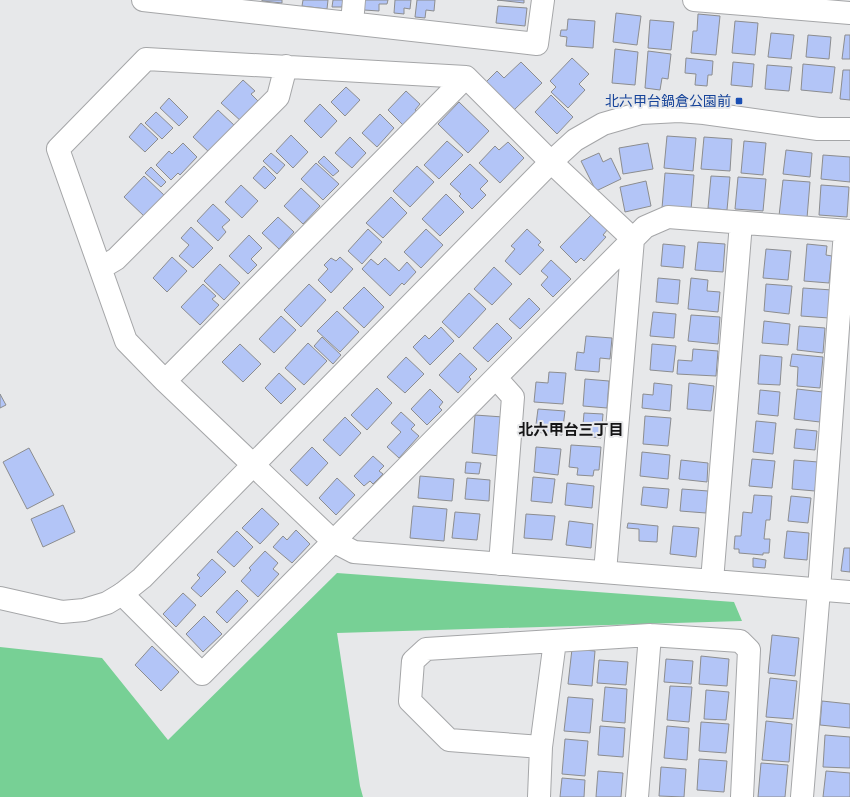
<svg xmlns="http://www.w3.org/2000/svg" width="850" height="797" font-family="Rubik,'Noto Sans JP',sans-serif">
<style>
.forest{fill:#77d095}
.building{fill:#b3c5f7;stroke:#8c8d8f}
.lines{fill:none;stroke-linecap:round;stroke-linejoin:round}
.street-casing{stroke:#a5a6a8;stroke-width:24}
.secondary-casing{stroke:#a5a6a8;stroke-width:24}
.street{stroke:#fff;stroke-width:22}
.secondary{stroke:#fff;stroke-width:22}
.transit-dot{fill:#1a4fb4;stroke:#e7e8ea;stroke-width:1.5}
.labels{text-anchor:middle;stroke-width:4;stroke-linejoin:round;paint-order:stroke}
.transit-label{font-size:14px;fill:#164399;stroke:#e7e8ea;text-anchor:end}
.neighbourhood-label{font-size:15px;font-weight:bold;fill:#151516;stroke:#e7e8ea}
</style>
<rect width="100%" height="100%" fill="#e7e8ea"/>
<path class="forest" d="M337,573L734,602L742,621L337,633L360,786L363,797H0V647L102,658L168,740Z"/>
<path class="building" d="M262,0H282V3L262,1Z
M303,0H328L327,9L302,6Z
M333,0H343L342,7H332Z
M364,0H388L387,4H379V11L364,10Z
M395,0H411L410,9L404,8V14L394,13Z
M417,0H435L434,11L426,10L425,18L415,17Z
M497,0H524V3Z
M498,6L527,8L525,26L496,23Z
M616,13L641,16L637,45L613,42Z
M698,14L720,16L716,55L691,53L693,31H697Z
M568,19L595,21L593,48L566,46L567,37L560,36L561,30H567Z
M650,20L674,22L671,50L648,48Z
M735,21L758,23L755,55L732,53Z
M771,33L794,35L791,59L768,57Z
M808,35L831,37L829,59L806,57Z
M845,35H850V59H842Z
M615,49L638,52L635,85L612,83Z
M648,51L671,54L668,79L662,78L660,90L645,88Z
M572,58L589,74L579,84L585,90L568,108L551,92L556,87L550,81Z
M686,58L713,61L712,75H708L707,86L695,85L696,74L685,73Z
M521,62L542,83L514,110L486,82L497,71L504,78Z
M733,62L754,64L752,87L731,85Z
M803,64L835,67L832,93L801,90Z
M767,65L792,67L789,91L765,89Z
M843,70H850V100L840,99Z
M243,80L255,91L251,94L260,103L242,122L221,103Z
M346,87L360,100L345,116L331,102Z
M406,91L420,104L415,110L417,111L404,126L388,110Z
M551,95L573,117L557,134L535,112Z
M169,98L188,117L179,126L160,108Z
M459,102L489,131L468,153L438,124Z
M320,104L337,121L321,138L304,121Z
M218,110L235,126L210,153L193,137Z
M156,112L173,128L162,139L145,123Z
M380,114L394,128L377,147L362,133Z
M141,123L158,139L145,152L129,137Z
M291,135L308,152L293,168L276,151Z
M667,136L696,138L693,171L664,168Z
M350,137L366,153L352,168L335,153Z
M704,137L732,139L730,171L701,169Z
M447,141L463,155L439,179L424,165Z
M744,141L766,143L763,175L741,173Z
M508,142L524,158L500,183L479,163L495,146L499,150Z
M183,143L197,157L180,175L178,173L171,180L156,165L169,151L172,154Z
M648,143L653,169L623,174L619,148Z
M786,150L812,153L810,177L783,174Z
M271,153L285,165L277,174L263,161Z
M599,153L603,162L611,158L621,179L596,191L581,161Z
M823,155L850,157V182L821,179Z
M324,156L339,171L333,176L318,162Z
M316,163L339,184L323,200L301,179Z
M470,164L488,181L480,189L486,195L472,209L459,196L461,194L450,184Z
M264,166L276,178L265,189L253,178Z
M417,166L434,182L410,207L393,191Z
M151,167L166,182L161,187L145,173Z
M665,173L694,175L691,210L662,208Z
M144,176L165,196L145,217L124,197Z
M711,176L730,177L727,210L708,208Z
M738,177L766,179L763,211L735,209Z
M783,180L810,182L807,218L779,216Z
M646,181L651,206L625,212L620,187Z
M241,185L258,201L242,218L225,202Z
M821,185L849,187L847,217L819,215Z
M301,188L320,206L303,224L284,206Z
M446,194L464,212L440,236L422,219Z
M391,197L407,213L383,238L366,223Z
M213,204L230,220L222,227L226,232L218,241L197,221Z
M592,214L608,229L603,235L606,237L584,261L581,258L576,263L560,247Z
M278,217L294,232L279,249L262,233Z
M191,227L213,248L193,268L179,256L189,245L181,238Z
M368,229L382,242L362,264L348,251Z
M426,229L443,245L421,268L404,252Z
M527,229L541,242L538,245L544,250L520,275L505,261L515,249L511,246Z
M249,235L262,248L251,259L257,265L248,274L229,256Z
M698,242L725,244L723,272L695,270Z
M663,244L685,246L683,268L661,266Z
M807,244L827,246L826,255L832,256L829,283L804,281Z
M766,249L791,251L788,280L763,278Z
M172,257L187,271L167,292L153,278Z
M340,257L353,269L331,293L318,280L328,269L324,265L331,258L336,261Z
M385,258L399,271L407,262L416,272L404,285L402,283L390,296L362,269L371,259L378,265Z
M551,260L571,279L553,297L541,285L548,277L541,271Z
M220,264L240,283L224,300L204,281Z
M494,267L512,284L492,305L474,289Z
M658,278L680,280L678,304L656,302Z
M691,278L708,280L707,291L720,292L718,312L688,309Z
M203,284L216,296L212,299L219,305L200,325L181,307Z
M309,284L326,300L301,327L284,310Z
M766,284L792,286L789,314L764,311Z
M364,287L384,307L364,328L343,308Z
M803,288L832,290L829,318L801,316Z
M469,293L486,309L459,338L442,322Z
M529,298L540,309L520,329L509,319Z
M337,311L359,332L340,352L317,331Z
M653,312L676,314L674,338L650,336Z
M691,315L720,317L718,344L688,341Z
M281,316L296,330L274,353L259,339Z
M764,321L790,324L788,345L762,343Z
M497,323L512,338L488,362L473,348Z
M799,326L825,328L823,353L797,350Z
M441,327L454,341L430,365L413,347L425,335L429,339Z
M586,336L612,338L610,359L600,358L599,372L575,370L577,352L584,353Z
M322,337L341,355L333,364L314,346Z
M308,343L327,361L304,385L285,368Z
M240,344L261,364L243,382L222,362Z
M652,344L676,346L673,372L650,370Z
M693,349L718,351L716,376L677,374L678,360L692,361Z
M460,353L477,369L469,377L471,379L458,393L439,375Z
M792,354L823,357L820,388L797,386L798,367L790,366Z
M760,355L782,357L780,385L758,384Z
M406,357L424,374L405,393L387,377Z
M549,372L566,373L563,404L534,402L536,382L548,383Z
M279,373L296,389L281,404L265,388Z
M585,379L609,381L607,408L583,406Z
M654,383L672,385L670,411L642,408L643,394L653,395Z
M689,383L714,386L711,411L687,409Z
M377,388L392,403L367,430L351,415Z
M430,389L443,402L439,407L442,410L427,425L411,409Z
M797,389L823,392L820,422L794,419Z
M760,390L780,392L778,416L758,414Z
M0,394L6,405L0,408Z
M538,409L565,411L562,435L535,432Z
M401,412L415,425L411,429L419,436L399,458L387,447L401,432L391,423Z
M584,413L603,414L601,438L582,436Z
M475,415L503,417L500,456L472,453Z
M645,416L671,418L668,446L643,444Z
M345,417L361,433L340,456L323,440Z
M756,421L776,423L773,454L753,452Z
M796,429L817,431L815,450L794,448Z
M571,445L601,447L599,470H594L593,476L577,475L578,468L569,467Z
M312,447L328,463L307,486L290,470Z
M536,447L561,449L558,475L534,472Z
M29,448L54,495L27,509L3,462Z
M642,452L670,455L668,479L640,476Z
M373,456L384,466L379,471L383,474L373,484L370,481L364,486L354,476Z
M752,459L775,461L772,488L749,486Z
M681,460L708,463L707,482L679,479Z
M794,460L818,462L815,491L792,489Z
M466,462L481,463L479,474L465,473Z
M420,476L454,479L452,501L418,498Z
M533,477L555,479L552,503L531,501Z
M337,478L355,495L336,515L319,498Z
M467,478L490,480L489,501L465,499Z
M567,483L594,486L592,508L565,505Z
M643,487L669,489L667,508L641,505Z
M682,489L708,491L706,513L680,511Z
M754,495L772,496L770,520H766L764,539H770L769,553H763V555L739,553V549H734L735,536H741L743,512L752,513Z
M791,496L811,498L808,523L788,521Z
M63,505L75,532L43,547L31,519Z
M413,506L447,509L444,541L410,538Z
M262,508L279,524L260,544L242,528Z
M455,512L480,514L477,540L452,538Z
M526,514L555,516L552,540L524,538Z
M569,521L593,524L591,548L566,545Z
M628,523L658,526L657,542L639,541V529L627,528Z
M673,526L699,528L696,557L670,554Z
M296,530L310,544L292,563L273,547L283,536L287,540Z
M237,531L253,547L234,567L217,552Z
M787,531L809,533L807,560L784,558Z
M844,548H850V572L841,571Z
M265,551L278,563L273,569L279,574L258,597L241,581L251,570L249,568Z
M753,558L766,560L765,568L753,567Z
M212,559L226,572L201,597L191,588L200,578L197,575Z
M237,590L248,601L227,623L216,612Z
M183,593L196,605L176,627L163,614Z
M204,616L222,634L203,652L186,634Z
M772,635L799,638L795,676L768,673Z
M152,646L179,672L161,691L135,665Z
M572,649L595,651L592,686L568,684Z
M701,656L729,659L727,686L699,684Z
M666,659L693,661L691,684L664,682Z
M599,660L628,662L626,685L597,683Z
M770,678L797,681L793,719L766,717Z
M670,686L692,687L689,722L667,720Z
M605,687L627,689L625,723L602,721Z
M706,690L729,692L726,720L704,719Z
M568,697L593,699L590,733L564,731Z
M822,701L850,704V728L820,725Z
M766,721L792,724L789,762L762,760Z
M701,722L729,724L726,753L699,751Z
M600,726L625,728L623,757L598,755Z
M667,726L689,728L687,760L664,758Z
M825,735L850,737V768L823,767Z
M565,739L588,741L585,776L562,774Z
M699,759L727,761L724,792L697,790Z
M761,763L788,765L785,797H758Z
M661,767L686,769L684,797L659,796Z
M598,771L623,773L621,797H596Z
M826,771L850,773V797H823Z
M562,778L585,780L584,797H560Z"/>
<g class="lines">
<g class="street-casing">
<path id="street" d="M143,0L537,44L543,0
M694,0L850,13
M352,23L354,0
M633,239L551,162L466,77L146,59L58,149L126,341L165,381L333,541L354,552L850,592
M101,268L116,259L278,97L286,66
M496,378L513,397L500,564
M165,381L466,77
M605,572L633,239
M712,581L741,223
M122,594L202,674L645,227L668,217L850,231
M541,747L449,740L410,701L413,661L426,649L650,635L740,641L749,650L742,797
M539,797L541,747L555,641
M637,797L650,635
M802,797L819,590L845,231"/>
</g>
<g class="secondary-casing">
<path id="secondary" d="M0,598L62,612L84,610L107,603L122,594L142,578L551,162L575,140L603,124L641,113L679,111L704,113L818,129H850"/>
</g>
<use href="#street" class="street"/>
<use href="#secondary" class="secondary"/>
</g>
<rect class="transit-dot" x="735" y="97" width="8" height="8" rx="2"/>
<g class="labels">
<g class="transit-label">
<text x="731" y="106">北六甲台鍋倉公園前</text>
</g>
<g class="neighbourhood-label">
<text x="571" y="435">北六甲台三丁目</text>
</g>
</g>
</svg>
